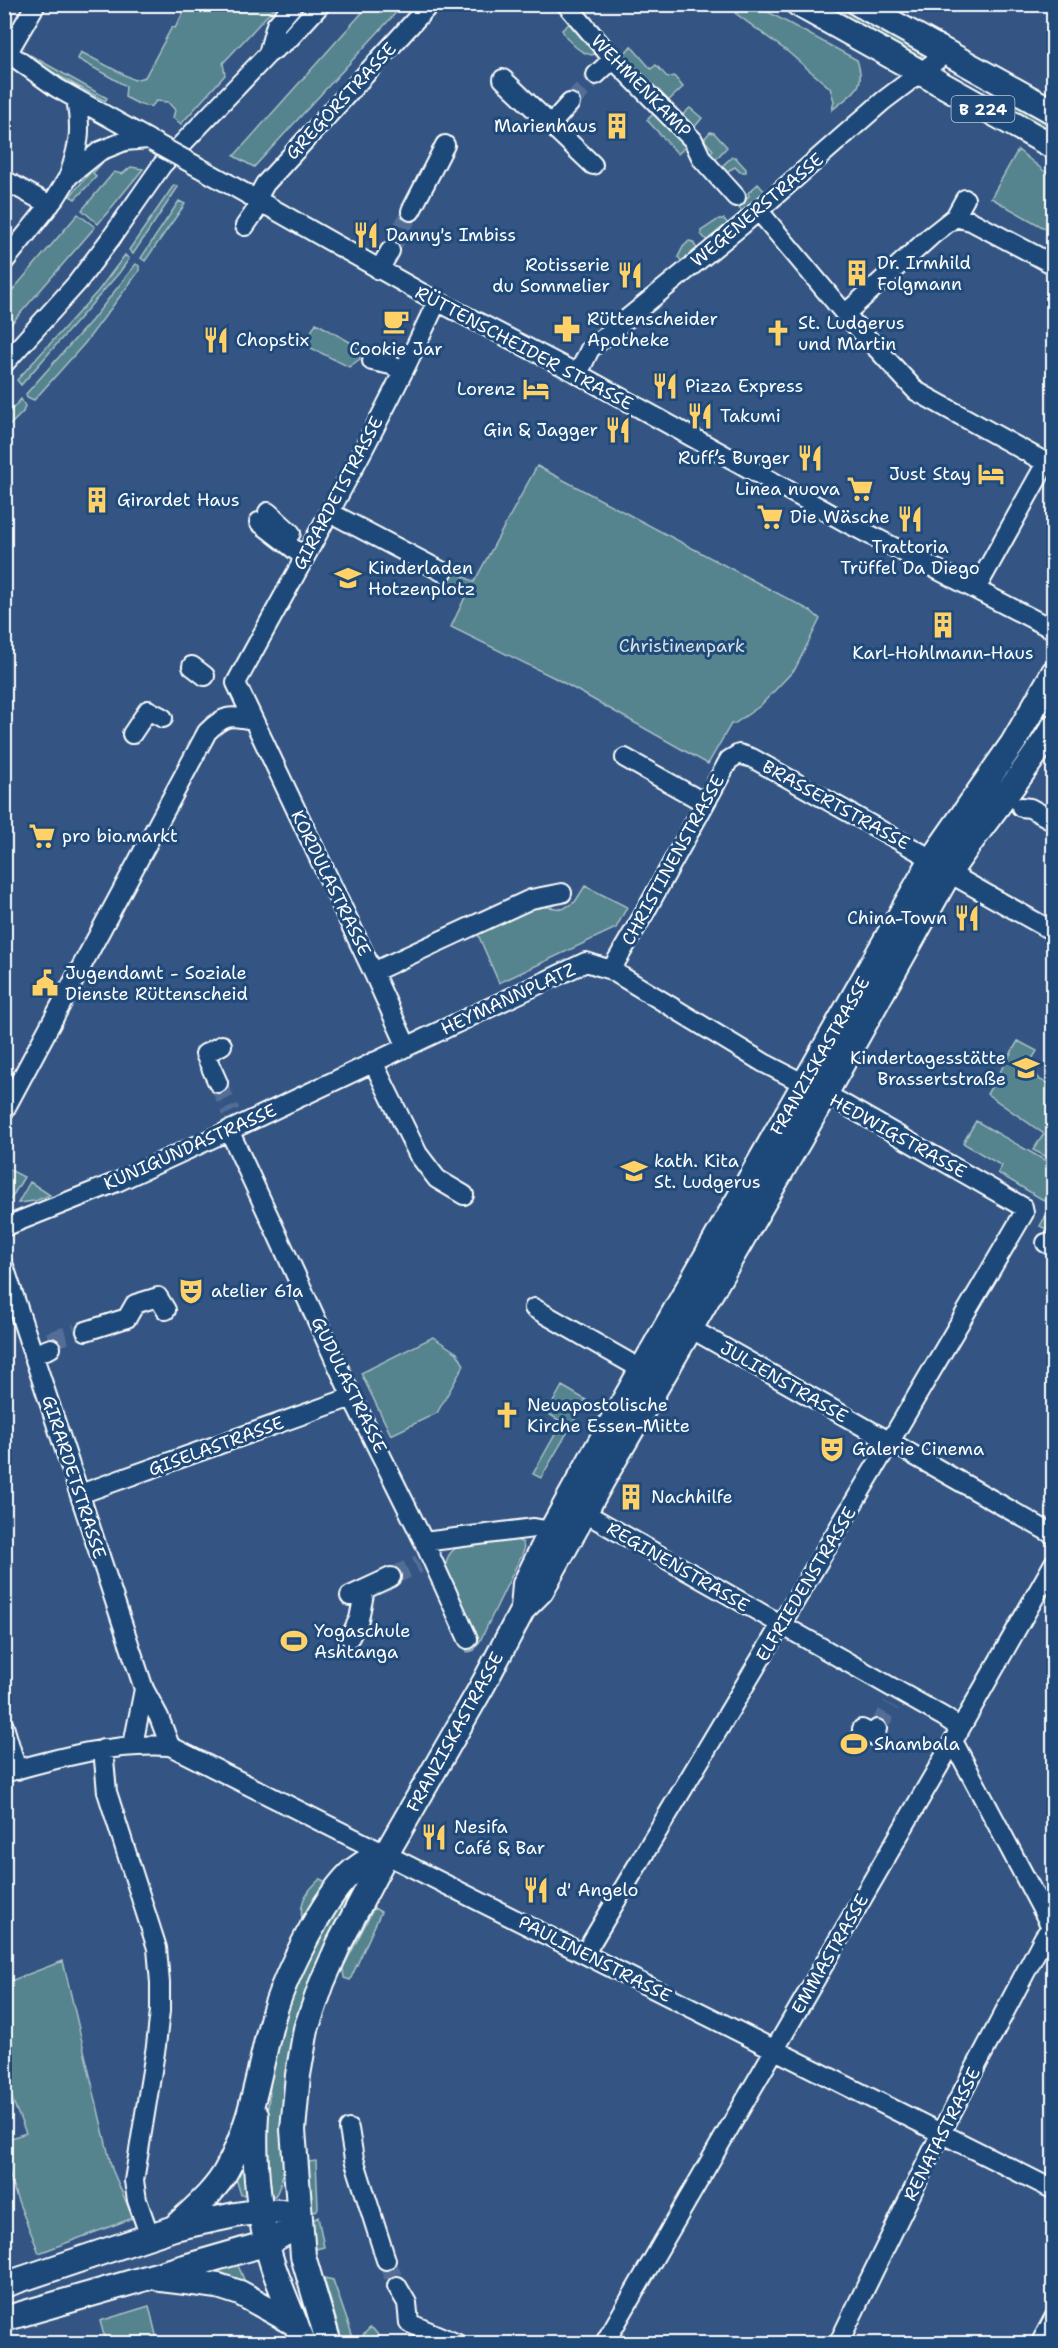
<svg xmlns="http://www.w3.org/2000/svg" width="1058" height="2348" font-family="'Shantell Sans',sans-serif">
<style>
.green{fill:#54838e;stroke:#aac1c6;stroke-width:1.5}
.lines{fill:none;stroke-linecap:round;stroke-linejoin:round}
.minor-tunnel{stroke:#526e96;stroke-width:18;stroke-dasharray:18 9;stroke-linecap:butt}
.minor-casing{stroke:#fff;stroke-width:22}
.major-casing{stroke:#fff;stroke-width:28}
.minor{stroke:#1f4a7a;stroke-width:18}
.major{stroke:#1f4a7a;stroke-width:24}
.minor-bridge-casing{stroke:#fff;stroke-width:22;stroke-linecap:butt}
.minor-bridge{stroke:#1f4a7a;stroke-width:18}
.labels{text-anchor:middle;stroke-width:6;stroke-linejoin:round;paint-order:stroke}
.shield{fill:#1f4a7a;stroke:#bcc9d7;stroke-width:1.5}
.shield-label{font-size:16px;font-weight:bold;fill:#fff}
.street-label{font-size:18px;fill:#fff;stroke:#1f4a7a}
.poi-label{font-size:18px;fill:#fff;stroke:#1f4a7a;text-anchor:start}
.park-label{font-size:18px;fill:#d4e0e3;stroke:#1f4a7a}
</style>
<rect width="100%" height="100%" fill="#345583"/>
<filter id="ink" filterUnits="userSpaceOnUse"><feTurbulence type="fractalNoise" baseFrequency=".0167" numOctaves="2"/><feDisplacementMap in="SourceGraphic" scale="12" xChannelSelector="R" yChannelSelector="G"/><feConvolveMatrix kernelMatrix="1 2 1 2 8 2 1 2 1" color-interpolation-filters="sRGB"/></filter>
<g filter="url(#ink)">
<path class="green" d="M202,4L277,5L223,63L225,75L181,124L173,118L175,110L168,102L156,101L152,106C142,108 134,101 125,97L126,86L78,59L81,52L134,80L145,77L172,27L175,28L183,13V10Z
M369,5H403L254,167L234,156Z
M755,5L857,60C867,90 853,92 832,110L834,101L830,88L788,52L735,13Z
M813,5H837L920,51L922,56L914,58Z
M570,23L595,51V54L592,55C580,53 568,42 562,30Z
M631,46L651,69L656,65L668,78L674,76L683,87L666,103L622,57Z
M30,55L107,98L105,101L41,66Z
M978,91L1005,99L1053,124V132L977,93Z
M690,108L702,118L693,129L681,116Z
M654,113L662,116L686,146L678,154L647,120Z
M710,132L714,133L727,147L716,159H712L708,154L713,150L705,141V138Z
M1018,150L1053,178V233L991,198Z
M732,157H735L746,169V172H740L735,167L724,173L721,167Z
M100,161L102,163L93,173L96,177L75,199L70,196Z
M131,167L143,169L98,224L82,210L114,172L122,174Z
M758,184L766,193L743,212L737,206L749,196L748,193Z
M174,185L178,187L133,254L129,250Z
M179,201L185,204L145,261L141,258Z
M78,214L95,227L5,331V299Z
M719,219H724L729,225L710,241H707L701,234V231Z
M689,241L693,242L698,251L684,264L678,257L683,247Z
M125,255L129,259L119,273L21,385L17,380L98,291Z
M136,264L139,266V271L85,343L34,400L27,397L26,394L92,320Z
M316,323L357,346L360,359L349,367L309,347L306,341Z
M21,399L25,406L23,412L5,430V417Z
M537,466L811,611L820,619L795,669L760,706L734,724H731L708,764L555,678L451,627L467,593L340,523L346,512L474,582Z
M585,886L627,907L616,928L499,983L476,930L533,905L563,909L575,902Z
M1018,1041L1037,1051L1029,1064L1040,1080L1053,1085V1160L1033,1150L1044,1134L987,1094Z
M976,1121L1053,1165V1233L1040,1226L1049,1210L1047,1202L998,1173L1002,1166L963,1143Z
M4,1167L24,1177L9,1202L5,1194Z
M30,1182L50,1195L35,1201L18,1203Z
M433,1337L457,1353L464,1365L437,1413L391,1435L361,1373Z
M562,1386L586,1400L541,1478L533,1474L562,1422L547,1413Z
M515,1539L523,1543L524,1550L480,1641L474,1650L468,1652L464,1647L478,1639L447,1575C438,1536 490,1541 515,1539Z
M320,1879L328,1883L317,1900L302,1918C299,1901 308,1890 320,1879Z
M348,1893L354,1896L284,2136C283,2156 286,2179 275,2196H272C254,2083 285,1987 348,1893Z
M374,1908L381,1912L350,1980L344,1978L343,1968Z
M63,1961L112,2169L133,2218L39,2253C26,2218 4,2178 5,2140L26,2133L5,2082V1983Z
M316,2161L318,2207L317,2210L310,2214L309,2162Z
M243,2164L247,2194L241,2195L235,2175Z
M318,2217L324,2247L316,2249L310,2222Z
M237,2263L245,2282L215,2270Z
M324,2278L333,2280L355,2343H343Z
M149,2306L158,2343H106L100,2321Z
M370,2328L373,2329L385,2343H365L363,2335Z"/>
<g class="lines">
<path class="minor-tunnel" d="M570,103L596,75
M390,251L411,211
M218,1083L231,1112
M49,1341L76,1332
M391,1577L419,1564
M877,1729L891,1705
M386,2260L397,2286"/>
<g class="minor-casing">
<path id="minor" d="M566,4L613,59L693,140L702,159L736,197
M4,50L57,88L148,139
M8,52L36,4
M268,54L276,25L294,4
M596,75L613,59
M503,79L593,165
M551,124L570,103
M69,176C79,144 82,132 76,99
M8,182L50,205
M229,184L427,296L578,374L851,525L1054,630
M256,200L265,184L430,4
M758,210L845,314L916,391L1054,467
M411,211L445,145
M955,217L971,221L1054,265
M245,226L261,203
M4,262L56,197L69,176L100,151L125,141L148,139
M379,270L390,251
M845,314L931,236L955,217L965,199
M372,361L391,365L403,372
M4,364L77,283L111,238L162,165L268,54L289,39L321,4
M578,374L590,349L742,225L883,101L945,54
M268,512L291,533
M329,512L443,572
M259,522L304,557
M976,589L1046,463
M192,666L205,676
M132,734L148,710L163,718
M625,758L705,803
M1021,807L1030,808L1054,821
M949,873L1054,932
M611,970L644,914L729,760L739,754L752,758L932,859
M373,972L531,899L562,893
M407,1047L373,972L236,683C304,557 377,432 437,301
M373,1062L418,1154L437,1179L464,1195
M218,1083L205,1054L222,1045
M4,1111L207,732C224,715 230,715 253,720
M229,1130L352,1397L424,1542L468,1639
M4,1227L117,1182L237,1127L586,962L611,970L764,1063L840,1102L1023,1207L1024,1213L881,1457L585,1953
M1046,1243L1054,1247
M4,1266L144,1689L159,1717L170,1746
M534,1308L653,1376
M681,1323L1054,1535
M86,1331L127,1318L135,1304L158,1297L166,1310
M33,1355L51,1348
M80,1494L352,1397
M424,1542L534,1528L551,1531L585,1513L944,1717L960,1728
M350,1596L391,1577
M350,1637L359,1619L365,1589
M4,1726L17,1770
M862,1729L874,1736L877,1729
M953,1741L1054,1932
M133,1745L144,1689
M103,1749L107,1792L157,1948L160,1983V2011L156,2046L134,2181L137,2200L150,2237
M4,1773C58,1758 114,1742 170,1746L1054,2190
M349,2129L354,2159L386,2260
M397,2286L407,2303L409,2323L458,2344
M604,2344L939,1766L1054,1563
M838,2344L941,2133L1044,1937L1051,1928
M1040,2344L1054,2318"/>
</g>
<g class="major-casing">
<path id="major" d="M798,4L1054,147
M859,4L1054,112
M523,1609L525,1584L551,1531L592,1457L932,859L1013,743L1054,672
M256,2115C253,2159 259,2224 273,2266C282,2292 293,2318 304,2344
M174,2228C191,2211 214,2193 226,2171C253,2123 259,2066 274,2013C285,1976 324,1895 354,1870C364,1862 374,1857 386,1854
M161,2279L218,2286L240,2293L296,2324
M4,2285L174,2228L235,2215L262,2211L282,2212L299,2225
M4,2319L268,2243L299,2225
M329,2344L303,2256L293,2130L298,2075L306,2029L322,1983L339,1944L386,1854L484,1683L523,1609L541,1591L602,1481L800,1139L949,873C982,823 1022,778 1054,726"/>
</g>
<use href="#minor" class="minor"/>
<use href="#major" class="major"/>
<g class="minor-bridge-casing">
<path id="minor-bridge" d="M153,142L229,184"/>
</g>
<use href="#minor-bridge" class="minor-bridge"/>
</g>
</g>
<defs>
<g id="building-bare" transform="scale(2.07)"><path d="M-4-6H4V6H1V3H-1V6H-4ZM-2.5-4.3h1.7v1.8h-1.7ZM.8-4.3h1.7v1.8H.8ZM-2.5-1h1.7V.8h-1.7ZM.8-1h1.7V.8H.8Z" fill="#ffd166" stroke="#1f4a7a" stroke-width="2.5" paint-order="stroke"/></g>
<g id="restaurant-bare" transform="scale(2.07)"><path d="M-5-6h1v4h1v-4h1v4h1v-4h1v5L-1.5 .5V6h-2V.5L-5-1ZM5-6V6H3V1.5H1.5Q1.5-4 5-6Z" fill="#ffd166" stroke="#1f4a7a" stroke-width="2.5" paint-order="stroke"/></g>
<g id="cafe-bare" transform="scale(2.07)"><path d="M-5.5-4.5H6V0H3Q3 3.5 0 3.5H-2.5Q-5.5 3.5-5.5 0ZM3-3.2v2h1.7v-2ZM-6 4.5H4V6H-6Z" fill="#ffd166" stroke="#1f4a7a" stroke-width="2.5" paint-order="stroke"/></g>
<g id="pharmacy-bare" transform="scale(2.07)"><path d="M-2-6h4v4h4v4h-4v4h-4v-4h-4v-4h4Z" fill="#ffd166" stroke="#1f4a7a" stroke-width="2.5" paint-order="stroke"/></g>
<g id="church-bare" transform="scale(2.07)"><path d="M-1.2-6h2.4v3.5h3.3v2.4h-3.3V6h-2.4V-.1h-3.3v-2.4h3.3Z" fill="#ffd166" stroke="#1f4a7a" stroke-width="2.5" paint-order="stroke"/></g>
<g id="hotel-bare" transform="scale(2.07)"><path d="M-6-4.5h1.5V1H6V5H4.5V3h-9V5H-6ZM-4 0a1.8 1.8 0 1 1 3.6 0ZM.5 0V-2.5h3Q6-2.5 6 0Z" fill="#ffd166" stroke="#1f4a7a" stroke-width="2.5" paint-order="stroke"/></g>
<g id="supermarket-bare" transform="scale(2.07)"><path d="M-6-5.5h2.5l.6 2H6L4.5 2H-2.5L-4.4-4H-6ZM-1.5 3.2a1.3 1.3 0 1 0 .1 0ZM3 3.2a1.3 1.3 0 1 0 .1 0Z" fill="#ffd166" stroke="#1f4a7a" stroke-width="2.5" paint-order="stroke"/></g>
<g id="school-bare" transform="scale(2.07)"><path d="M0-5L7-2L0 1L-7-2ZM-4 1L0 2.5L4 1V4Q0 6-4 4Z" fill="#ffd166" stroke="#1f4a7a" stroke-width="2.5" paint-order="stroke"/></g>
<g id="civic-bare" transform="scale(2.07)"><path d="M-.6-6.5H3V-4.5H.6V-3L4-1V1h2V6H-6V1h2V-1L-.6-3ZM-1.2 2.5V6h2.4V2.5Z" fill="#ffd166" stroke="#1f4a7a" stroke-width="2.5" paint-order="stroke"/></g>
<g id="theatre-bare" transform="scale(2.07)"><path d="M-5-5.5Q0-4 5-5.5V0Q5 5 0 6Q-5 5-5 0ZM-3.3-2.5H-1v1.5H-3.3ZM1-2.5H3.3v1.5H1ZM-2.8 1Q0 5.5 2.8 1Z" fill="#ffd166" stroke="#1f4a7a" stroke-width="2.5" paint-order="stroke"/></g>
<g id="stadium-bare" transform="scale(2.07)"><path d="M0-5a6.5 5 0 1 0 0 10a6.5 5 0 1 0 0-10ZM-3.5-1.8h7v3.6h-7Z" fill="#ffd166" stroke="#1f4a7a" stroke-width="2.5" paint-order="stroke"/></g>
</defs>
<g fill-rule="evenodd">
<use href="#building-bare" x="617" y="126"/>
<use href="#restaurant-bare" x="366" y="235"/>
<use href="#building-bare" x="857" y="273"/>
<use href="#restaurant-bare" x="630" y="275"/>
<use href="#cafe-bare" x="396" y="321"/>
<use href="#pharmacy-bare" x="567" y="329"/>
<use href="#church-bare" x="778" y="333"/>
<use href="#restaurant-bare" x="216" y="340"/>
<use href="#restaurant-bare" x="665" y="386"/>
<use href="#hotel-bare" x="536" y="389"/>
<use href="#restaurant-bare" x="700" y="416"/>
<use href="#restaurant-bare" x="618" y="430"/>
<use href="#restaurant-bare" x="810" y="458"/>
<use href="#hotel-bare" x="991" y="474"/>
<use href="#supermarket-bare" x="860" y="489"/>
<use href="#building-bare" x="97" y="500"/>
<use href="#supermarket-bare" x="770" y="517"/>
<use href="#restaurant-bare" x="910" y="519"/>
<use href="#school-bare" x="348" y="578"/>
<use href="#building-bare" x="943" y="625"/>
<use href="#supermarket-bare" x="42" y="836"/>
<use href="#restaurant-bare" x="967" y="918"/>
<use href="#civic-bare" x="45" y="983"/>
<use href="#school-bare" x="1026" y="1068"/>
<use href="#school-bare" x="634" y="1171"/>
<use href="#theatre-bare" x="191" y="1291"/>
<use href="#church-bare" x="507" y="1415"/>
<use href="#theatre-bare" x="832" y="1449"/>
<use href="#building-bare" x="631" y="1497"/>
<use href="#stadium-bare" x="294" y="1641"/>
<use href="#stadium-bare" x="854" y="1744"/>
<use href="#restaurant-bare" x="434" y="1837"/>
<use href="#restaurant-bare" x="536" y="1890"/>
</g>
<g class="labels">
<rect class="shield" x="951.5" y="96" width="63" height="26" rx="4.5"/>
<g class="shield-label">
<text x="983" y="115">B 224</text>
</g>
<g class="street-label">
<text transform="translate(641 86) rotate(46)" y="6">WEHMENKAMP</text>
<text transform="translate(341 101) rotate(-47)" y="6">GREGORSTRASSE</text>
<text transform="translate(757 210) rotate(-40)" y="6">WEGENERSTRASSE</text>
<text transform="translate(524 348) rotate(28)" y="6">RÜTTENSCHEIDER STRASSE</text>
<text transform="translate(338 493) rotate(-62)" y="6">GIRARDETSTRASSE</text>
<text transform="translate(836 805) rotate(29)" y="6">BRASSERTSTRASSE</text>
<text transform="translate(673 860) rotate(-61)" y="6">CHRISTINENSTRASSE</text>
<text transform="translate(331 883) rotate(64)" y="6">KORDULASTRASSE</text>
<text transform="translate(508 999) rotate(-25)" y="6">HEYMANNPLATZ</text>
<text transform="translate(820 1056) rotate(-60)" y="6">FRANZISKASTRASSE</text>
<text transform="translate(898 1136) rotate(29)" y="6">HEDWIGSTRASSE</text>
<text transform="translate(190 1147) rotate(-24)" y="6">KUNIGUNDASTRASSE</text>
<text transform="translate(784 1382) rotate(30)" y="6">JULIENSTRASSE</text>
<text transform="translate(349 1385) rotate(64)" y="6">GUDULASTRASSE</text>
<text transform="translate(216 1446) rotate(-20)" y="6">GISELASTRASSE</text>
<text transform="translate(74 1477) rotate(72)" y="6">GIRARDETSTRASSE</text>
<text transform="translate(678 1567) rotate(30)" y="6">REGINENSTRASSE</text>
<text transform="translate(806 1584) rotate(-59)" y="6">ELFRIEDENSTRASSE</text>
<text transform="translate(455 1732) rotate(-61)" y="6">FRANZISKASTRASSE</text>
<text transform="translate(830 1954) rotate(-60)" y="6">EMMASTRASSE</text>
<text transform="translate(595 1959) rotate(27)" y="6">PAULINENSTRASSE</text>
<text transform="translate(942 2134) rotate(-63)" y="6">RENATASTRASSE</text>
</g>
<g class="poi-label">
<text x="597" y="132" text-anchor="end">Marienhaus</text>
<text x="386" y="241">Danny's Imbiss</text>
<text x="877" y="269">Dr. Irmhild<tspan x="877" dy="21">Folgmann</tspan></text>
<text x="610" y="271" text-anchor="end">Rotisserie<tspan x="610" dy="21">du Sommelier</tspan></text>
<text x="587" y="325">Rüttenscheider<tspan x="587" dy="21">Apotheke</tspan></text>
<text x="798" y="329">St. Ludgerus<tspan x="798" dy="21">und Martin</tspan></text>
<text x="236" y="346">Chopstix</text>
<text x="396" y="355" text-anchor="middle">Cookie Jar</text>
<text x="685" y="392">Pizza Express</text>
<text x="516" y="395" text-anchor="end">Lorenz</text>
<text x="720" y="422">Takumi</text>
<text x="598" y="436" text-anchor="end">Gin &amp; Jagger</text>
<text x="790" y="464" text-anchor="end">Ruff’s Burger</text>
<text x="971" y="480" text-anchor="end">Just Stay</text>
<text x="840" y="495" text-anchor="end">Linea nuova</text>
<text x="117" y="506">Girardet Haus</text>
<text x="790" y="523">Die Wäsche</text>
<text x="910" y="553" text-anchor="middle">Trattoria<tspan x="910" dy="21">Trüffel Da Diego</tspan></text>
<text x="368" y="574">Kinderladen<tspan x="368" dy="21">Hotzenplotz</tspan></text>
<text x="943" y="659" text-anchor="middle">Karl-Hohlmann-Haus</text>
<text x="62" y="842">pro bio.markt</text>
<text x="947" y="924" text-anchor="end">China-Town</text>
<text x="65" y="979">Jugendamt - Soziale<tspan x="65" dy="21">Dienste Rüttenscheid</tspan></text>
<text x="1006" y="1064" text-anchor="end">Kindertagesstätte<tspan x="1006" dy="21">Brassertstraße</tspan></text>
<text x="654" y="1167">kath. Kita<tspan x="654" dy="21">St. Ludgerus</tspan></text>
<text x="211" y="1297">atelier 61a</text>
<text x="527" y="1411">Neuapostolische<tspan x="527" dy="21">Kirche Essen-Mitte</tspan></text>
<text x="852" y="1455">Galerie Cinema</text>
<text x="651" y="1503">Nachhilfe</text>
<text x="314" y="1637">Yogaschule<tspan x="314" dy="21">Ashtanga</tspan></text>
<text x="874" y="1750">Shambala</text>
<text x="454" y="1833">Nesifa<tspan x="454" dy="21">Café &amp; Bar</tspan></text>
<text x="556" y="1896">d' Angelo</text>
</g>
<g class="park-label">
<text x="682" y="652">Christinenpark</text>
</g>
</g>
<rect width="1058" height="2348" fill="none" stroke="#1f4a7a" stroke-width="24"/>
<rect x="12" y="12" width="1034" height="2324" fill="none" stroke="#fff" stroke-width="2" filter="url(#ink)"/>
</svg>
